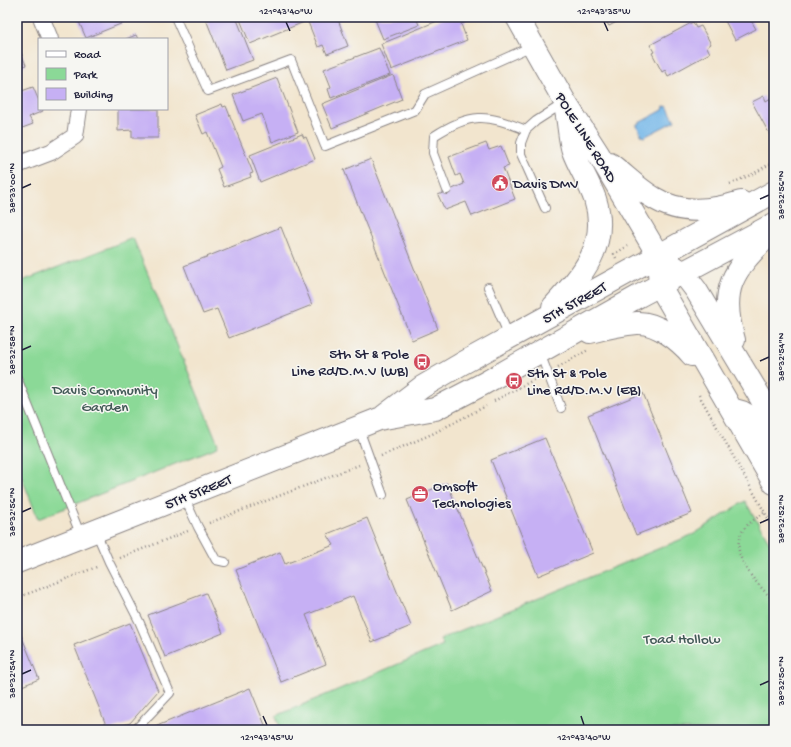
<svg xmlns="http://www.w3.org/2000/svg" width="791" height="747" font-family="'Gochi Hand',sans-serif">
<style>
.green{fill:#8bd997;stroke:#567e69}
.water{fill:#72b6e8;stroke:#4a6c92}
.building{fill:#c6b0f4}
.lines{fill:none;stroke-linecap:round;stroke-linejoin:round}
.service-casing{stroke:#8a8484;stroke-width:10}
.minor-casing{stroke:#8a8484;stroke-width:18}
.secondary-casing{stroke:#8a8484;stroke-width:24}
.path{stroke:#8a8484;stroke-width:2.5;stroke-dasharray:1 3;stroke-linecap:butt}
.service{stroke:#fff;stroke-width:8}
.minor{stroke:#fff;stroke-width:16}
.secondary{stroke:#fff;stroke-width:22}
.ticks{fill:none;stroke:#22223b;stroke-width:1.5}
.labels{text-anchor:middle;stroke-width:3;stroke-linejoin:round;paint-order:stroke}
.street-label{font-size:15px;fill:#22223b;stroke:#f6f6f2}
.poi-label{font-size:15px;fill:#22223b;stroke:#f6f6f2;text-anchor:start}
.park-label{font-size:15px;fill:#425957;stroke:#f6f6f2}
.neatline{fill:none;stroke:#22223b;stroke-width:1.5}
.ticks-label{font-size:10px;text-anchor:middle;fill:#22223b}
</style>
<rect width="100%" height="100%" fill="#f6f6f2"/>
<filter id="ink" filterUnits="userSpaceOnUse"><feTurbulence type="fractalNoise" baseFrequency=".025" numOctaves="2"/><feDisplacementMap in="SourceGraphic" scale="8" xChannelSelector="R" yChannelSelector="G"/><feConvolveMatrix kernelMatrix="1 2 1 2 8 2 1 2 1" color-interpolation-filters="sRGB"/></filter>
<filter id="wash" filterUnits="userSpaceOnUse"><feTurbulence type="fractalNoise" baseFrequency=".012" numOctaves="4" result="noise"/><feDisplacementMap in="SourceGraphic" scale="16" xChannelSelector="R" yChannelSelector="G"/><feGaussianBlur stdDeviation="0.9" result="paint"/><feColorMatrix in="noise" values="0 0 0 0 0 0 0 0 0 0 0 0 0 0 0 0 0 1.4 0 .05"/><feComposite in="paint" operator="in"/></filter>
<g filter="url(#wash)">
<rect width="100%" height="100%" fill="#f2e5ce"/>
<path class="green" d="M133,238L218,444L215,448L38,519L17,465V283Z
M745,501L774,550V730H281L276,716L443,645L440,639L694,534Z"/>
<path class="water" d="M667,106L675,121L644,137L642,136L637,126V124L663,110L664,107Z"/>
<g id="blocks">
<path class="building" d="M77,17H121L123,23L86,38Z
M205,17H236L253,60L226,70Z
M239,17H302L304,22L250,44Z
M306,17H337L348,46L327,54L323,45L318,47Z
M374,17H416L419,25L383,39Z
M447,17H463L466,22L461,24L467,40L391,70L381,44Z
M600,17H626L609,26L605,20L602,21Z
M723,17H749L756,29L735,40Z
M693,22L696,28L701,26L711,44L707,47L710,53L668,76L665,70L662,72L652,53L654,52L650,45Z
M136,35L138,39H126Z
M17,43L26,65L17,69Z
M379,48L390,75L331,98L328,89L331,87L324,69Z
M393,75L402,99L332,128L322,104Z
M277,78L298,132L272,142L262,114L243,121L233,95Z
M17,87L19,92L33,87L39,101V109H42L43,111L29,117L33,124L17,130Z
M764,96L766,101L774,96V133L770,135L752,102Z
M222,104L223,107L226,106L253,173L250,174L251,177L224,187L217,169L221,167L207,132L203,134L195,115Z
M118,109H158V138H132V130L118,131Z
M302,134L304,138L306,137L315,159L260,182L250,155Z
M486,143L489,150L501,146L509,166L503,168L515,199L472,216L466,202L445,210L438,195L464,184L460,174L456,176L449,157Z
M371,159L438,329L412,340L344,170Z
M281,227L312,305L229,338L217,309L203,314L184,266Z
M643,393L692,513L636,535L588,415Z
M545,438L593,553L538,576L491,460Z
M447,483L492,591L452,610L407,500Z
M367,518L411,626L372,642L353,596L306,615L326,664L281,682L236,570L280,552L285,564L334,545L327,534Z
M206,593L223,633L165,657L148,615Z
M130,623L158,691L130,723L108,730L74,645Z
M19,630L39,679L17,688V631Z
M250,688L267,730H147Z"/>
</g>
</g>
<g filter="url(#ink)">
<use href="#blocks" fill-opacity="0" stroke="#8a8484" stroke-width="1"/>
<g class="lines">
<g class="service-casing">
<path id="service" d="M175,17L208,91L291,60L325,146L415,110L425,94L532,46
M447,190L433,153L434,136C471,112 486,114 526,130
M545,208L521,154V143L526,130L536,121L564,103
M488,287L509,336
M540,353L561,408
M17,378L81,536
M359,429L383,495
M184,497L198,527L216,560L225,562
M96,532L109,562L139,621L170,693L135,730"/>
</g>
<g class="minor-casing">
<path id="minor" d="M41,17L50,39
M17,165L51,152L75,136L79,109"/>
</g>
<g class="secondary-casing">
<path id="secondary" d="M517,17L565,102L599,155L658,255L683,273L696,290L774,420
M610,164C625,175 638,189 654,198C681,215 712,211 741,202
M659,271L660,286L774,483
M553,307C582,275 610,245 595,199C589,182 579,167 573,151C569,139 569,124 566,111
M590,332C605,328 621,324 637,323C657,322 680,341 692,355
M734,340C719,289 732,271 769,235
M735,410C756,414 765,436 774,453
M384,416L422,387L463,363L774,192
M17,562L379,419L435,409L483,384L639,296L774,224"/>
</g>
<path class="path" d="M730,184L755,173L774,161
M616,258L614,254L628,246
M558,367L588,350
M699,395L774,529
M494,401L537,378
M381,456L432,434L486,406
M764,513C757,518 748,523 743,530C727,556 758,584 774,601
M209,523L359,465
M120,558L188,531
M17,598L99,566"/>
<use href="#service" class="service"/>
<use href="#minor" class="minor"/>
<use href="#secondary" class="secondary"/>
</g>
</g>
<path class="ticks" d="M286,22L290,31M604,22L608,31M22,188L31,184M760,199L769,195M22,350L31,346M760,361L769,357M22,512L31,508M760,523L769,519M22,674L31,670M760,685L769,681M263,716L267,725M581,716L584,725"/>
<defs>
<g id="civic-disc" transform="scale(0.9)"><circle r="9.5" fill="#d1495b" stroke="#f6f6f2"/><path d="M-.6-6.5H3V-4.5H.6V-3L4-1V1h2V6H-6V1h2V-1L-.6-3ZM-1.2 2.5V6h2.4V2.5Z" fill="#fff"/></g>
<g id="bus-disc" transform="scale(0.9)"><circle r="9.5" fill="#d1495b" stroke="#f6f6f2"/><path d="M-5-6H5V4H4V6H2V4H-2V6H-4V4H-5ZM-3.5-4V0h7V-4ZM-3.5 1.2v1.5H-2V1.2ZM2 1.2v1.5H3.5V1.2Z" fill="#fff"/></g>
<g id="office-disc" transform="scale(0.9)"><circle r="9.5" fill="#d1495b" stroke="#f6f6f2"/><path d="M-6-3h4V-5.5h4V-3h4V5H-6ZM-1-4.5V-3h2v-1.5ZM-6 0V1H6V0Z" fill="#fff"/></g>
</defs>
<g fill-rule="evenodd">
<use href="#civic-disc" x="500" y="183"/>
<use href="#bus-disc" x="422" y="362"/>
<use href="#bus-disc" x="514" y="381"/>
<use href="#office-disc" x="420" y="494"/>
</g>
<g class="labels">
<g class="street-label">
<text transform="translate(587 137) rotate(58)" y="5">POLE LINE ROAD</text>
<text transform="translate(574 302) rotate(-29)" y="5">5TH STREET</text>
<text transform="translate(198 491) rotate(-22)" y="5">5TH STREET</text>
</g>
<g class="poi-label">
<text x="513" y="188">Davis DMV</text>
<text x="409" y="358" text-anchor="end">5th St &amp; Pole<tspan x="409" dy="17">Line Rd/D.M.V (WB)</tspan></text>
<text x="527" y="377">5th St &amp; Pole<tspan x="527" dy="17">Line Rd/D.M.V (EB)</tspan></text>
<text x="433" y="490">Omsoft<tspan x="433" dy="17">Technologies</tspan></text>
</g>
<g class="park-label">
<text x="105" y="394">Davis Community<tspan x="105" dy="17">Garden</tspan></text>
<text x="682" y="643">Toad Hollow</text>
</g>
</g>
<rect width="791" height="747" fill="none" stroke="#f6f6f2" stroke-width="44"/>
<rect x="38" y="38" width="130" height="72" fill="#f6f6f2" stroke="#a1a1a9"/>
<rect x="46" y="51" width="20" height="6" fill="#ffffff" stroke="#a1a1a9"/>
<text x="74" y="58" font-size="12" fill="#22223b">Road</text>
<rect x="46" y="68" width="20" height="12" fill="#8bd997" stroke="#a1a1a9"/>
<text x="74" y="78" font-size="12" fill="#22223b">Park</text>
<rect x="46" y="88" width="20" height="12" fill="#c6b0f4" stroke="#a1a1a9"/>
<text x="74" y="98" font-size="12" fill="#22223b">Building</text>
<rect x="22" y="22" width="747" height="703" class="neatline"/>
<g class="ticks-label">
<text x="286" y="14">121°43'40"W</text>
<text x="604" y="14">121°43'35"W</text>
<text transform="translate(11 188) rotate(-90)" y="4">38°33'00"N</text>
<text transform="translate(780 195) rotate(-90)" y="4">38°32'56"N</text>
<text transform="translate(11 350) rotate(-90)" y="4">38°32'58"N</text>
<text transform="translate(780 357) rotate(-90)" y="4">38°32'54"N</text>
<text transform="translate(11 512) rotate(-90)" y="4">38°32'56"N</text>
<text transform="translate(780 519) rotate(-90)" y="4">38°32'52"N</text>
<text transform="translate(11 674) rotate(-90)" y="4">38°32'54"N</text>
<text transform="translate(780 681) rotate(-90)" y="4">38°32'50"N</text>
<text x="267" y="740">121°43'45"W</text>
<text x="584" y="740">121°43'40"W</text>
</g>
</svg>
